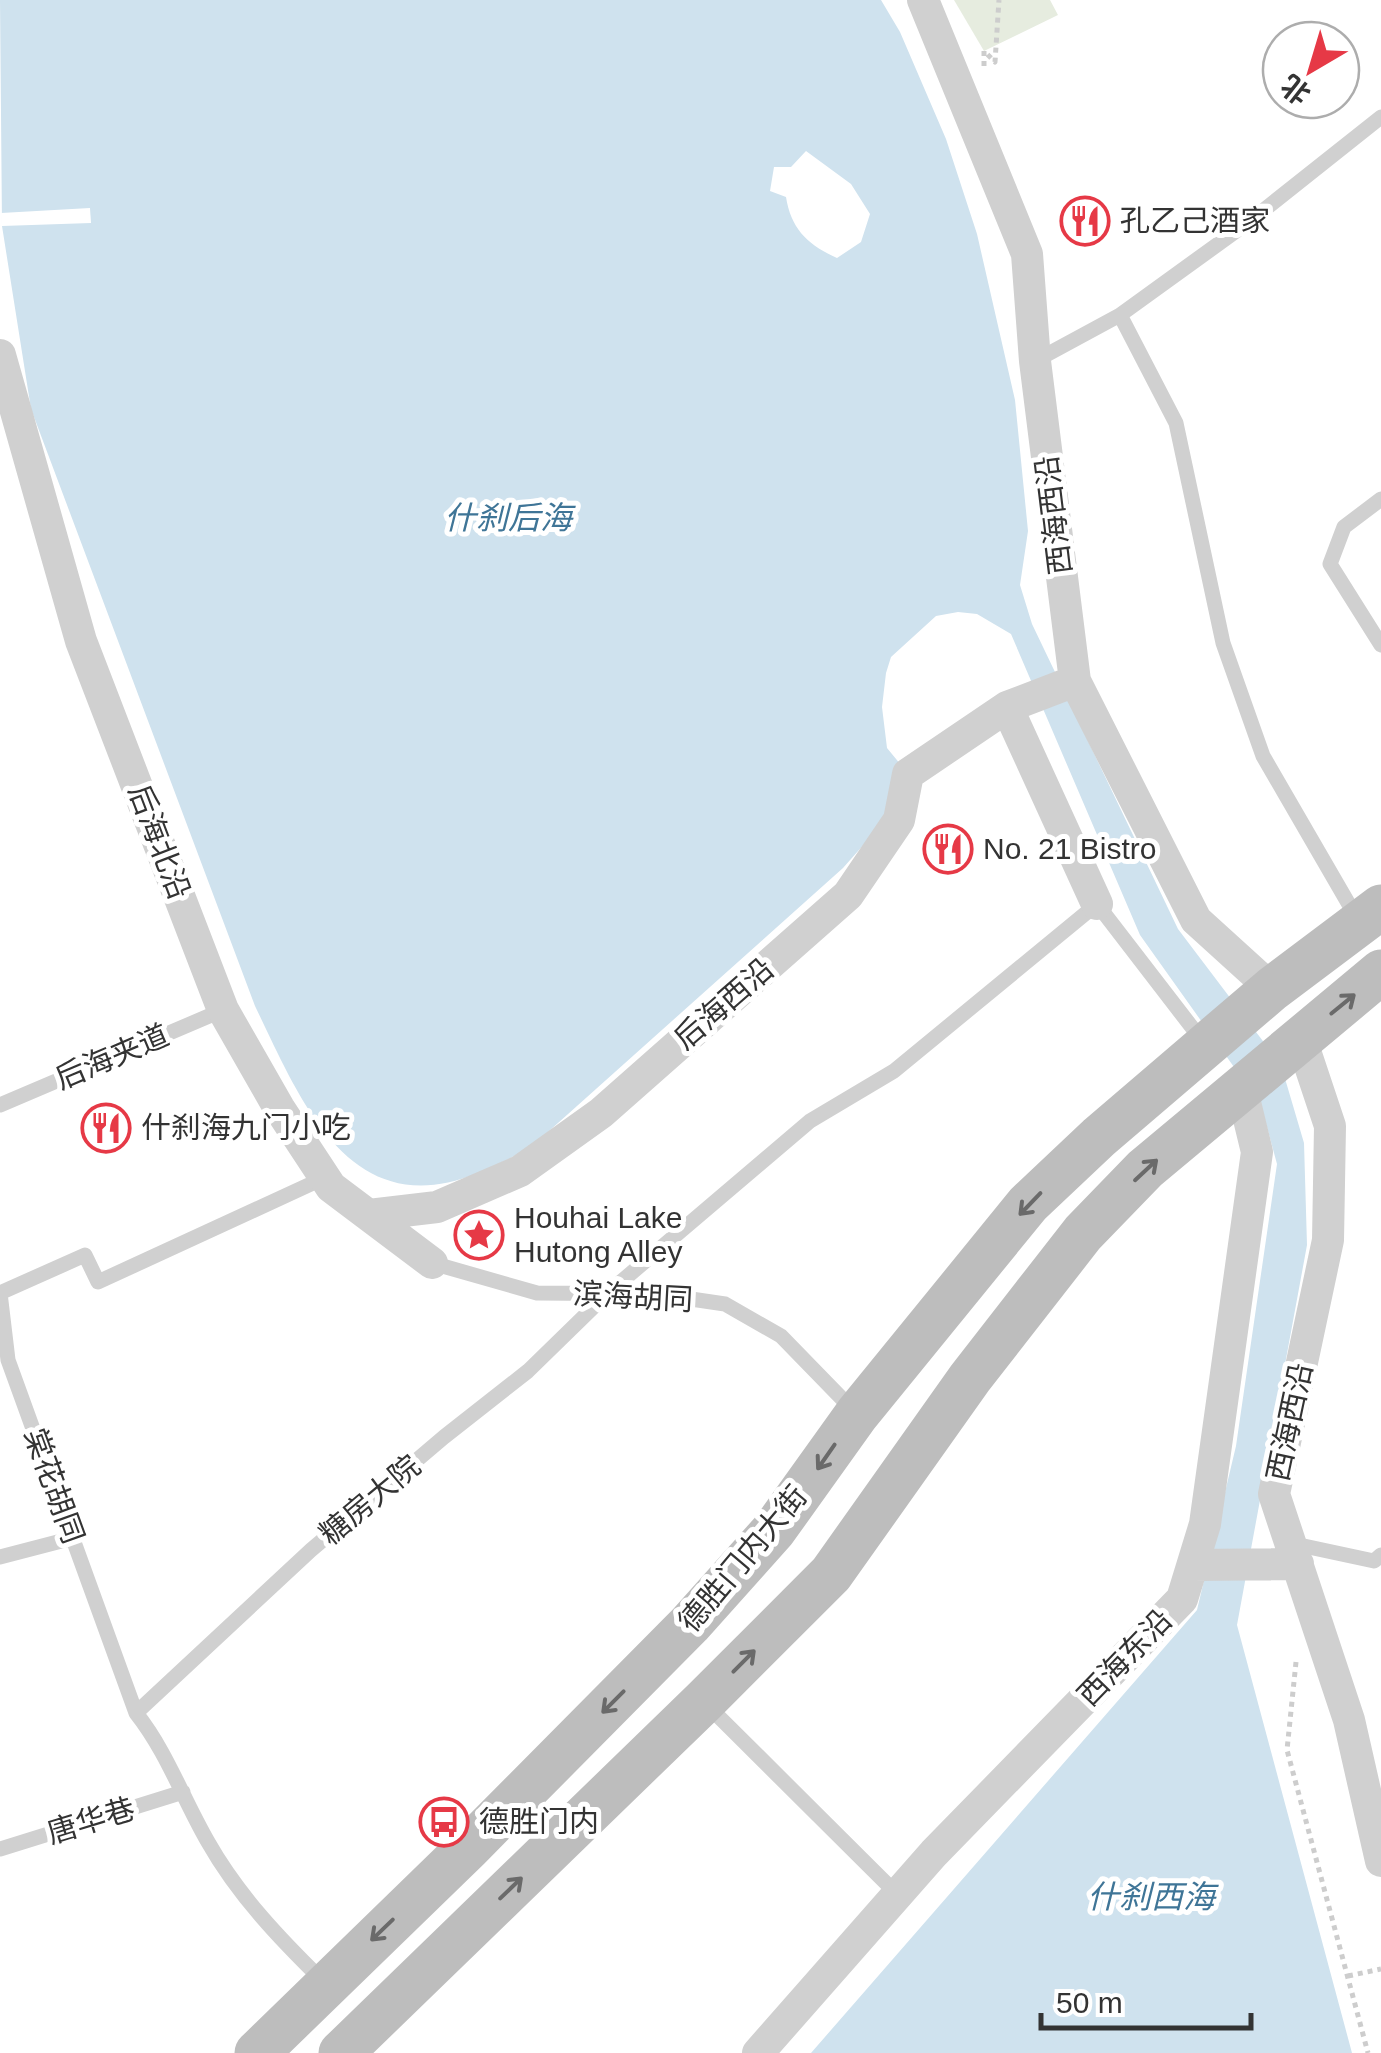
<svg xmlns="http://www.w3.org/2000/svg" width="1381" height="2053" font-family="Arial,'Noto Sans SC',sans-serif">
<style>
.green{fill:#e6ecdf}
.water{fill:#cfe2ee;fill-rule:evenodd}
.pier{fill:#fff}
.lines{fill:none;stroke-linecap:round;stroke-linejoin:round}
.path{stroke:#cdcdcd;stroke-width:5;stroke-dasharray:5 5;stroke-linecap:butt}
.lane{stroke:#d0d0d0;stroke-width:15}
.street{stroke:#d0d0d0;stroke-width:32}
.secondary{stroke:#bdbdbd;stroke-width:45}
.oneway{stroke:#6a6a6a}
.labels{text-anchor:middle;stroke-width:10;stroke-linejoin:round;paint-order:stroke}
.poi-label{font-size:30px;fill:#333;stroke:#fff;text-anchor:start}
.street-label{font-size:30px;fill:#333;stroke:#fff}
.water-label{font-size:32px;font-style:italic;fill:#3f7597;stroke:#fff}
</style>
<rect width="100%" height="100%" fill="#fff"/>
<path class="green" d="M954,0H1050L1058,15L984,51Z"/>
<path class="water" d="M0,0H881L900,32L946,139L977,234L1015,400L1028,531L1020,585L1032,624L1178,929L1281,1065L1304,1143L1307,1245L1237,1625L1352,2053H811L1197,1610L1236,1446L1277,1164L1261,1105L1140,935L1011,634L977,614L958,612L936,616L891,657L886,673L882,707L887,748L901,765L890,815L843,868L539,1140C520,1155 500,1163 478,1173C349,1226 300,1099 255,1006L31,409L2,226ZM806,151L851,184L870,214L861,242L837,258C808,245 791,229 786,197L770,191L774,167H791Z"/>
<path class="pier" d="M90,208L91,223L2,226L1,213Z"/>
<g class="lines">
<path class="path" d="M984,66V51L995,62L999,0
M1296,1662L1287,1750L1368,2053
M1348,1976L1381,1969"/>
<path class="lane" d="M1120,315L1176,423L1223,643L1263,756L1358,920
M1035,361L1120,315L1250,221L1381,117
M1381,499L1344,527L1330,564L1381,645
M0,1105L223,1010
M432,1263L537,1293L657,1294L725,1304L781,1336L853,1410
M1290,1543L1374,1561L1381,1555
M0,1557L73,1538
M705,1703L897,1894
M136,1713L311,1550L444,1437L528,1371L609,1292L810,1121L894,1071L1097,904L1204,1043
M0,1849L183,1792
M323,1981C280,1939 238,1895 208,1842C183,1799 167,1752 136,1713L8,1360L0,1293L85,1255L98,1282L326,1177"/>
<path class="street" d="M923,0L1027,254L1035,361L1075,681L1196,920L1272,989
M0,355L81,641L223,1010L279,1108L331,1187L432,1263
M1007,707L1097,904
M1305,1034L1306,1054L1330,1126L1328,1240L1274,1494L1349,1720L1381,1861
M369,1215L437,1207L520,1171L601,1113L848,895L899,820L908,774L1007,707L1075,681
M1193,1565L1298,1564
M758,2053L934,1853L1182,1599L1205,1524L1257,1152L1242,1090"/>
<path class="secondary" d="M257,2053L469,1847L690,1624L774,1530L857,1414L1028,1204L1099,1137L1272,989L1381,907
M341,2053L704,1701L831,1574L970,1378L1083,1233L1145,1169L1381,972"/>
</g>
<defs><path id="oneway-shaft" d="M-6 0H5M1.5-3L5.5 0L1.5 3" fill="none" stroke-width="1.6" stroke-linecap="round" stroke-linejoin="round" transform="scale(2.5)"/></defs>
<g class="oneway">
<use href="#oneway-shaft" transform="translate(1343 1004) rotate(-39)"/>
<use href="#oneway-shaft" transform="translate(1146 1170) rotate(-43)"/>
<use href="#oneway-shaft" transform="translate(1030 1204) rotate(134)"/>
<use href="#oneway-shaft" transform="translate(826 1457) rotate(125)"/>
<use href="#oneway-shaft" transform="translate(744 1661) rotate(-45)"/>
<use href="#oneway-shaft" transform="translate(613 1702) rotate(135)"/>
<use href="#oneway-shaft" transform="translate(511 1888) rotate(-44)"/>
<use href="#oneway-shaft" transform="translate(382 1930) rotate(136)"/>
</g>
<defs>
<g id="restaurant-ring" transform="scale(2.5)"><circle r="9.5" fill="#fff" stroke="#e63946" stroke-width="1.5"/><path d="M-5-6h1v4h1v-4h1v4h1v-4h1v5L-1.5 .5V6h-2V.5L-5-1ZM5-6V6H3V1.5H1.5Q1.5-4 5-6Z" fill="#e63946"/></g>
<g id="sight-ring" transform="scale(2.5)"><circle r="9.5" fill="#fff" stroke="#e63946" stroke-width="1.5"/><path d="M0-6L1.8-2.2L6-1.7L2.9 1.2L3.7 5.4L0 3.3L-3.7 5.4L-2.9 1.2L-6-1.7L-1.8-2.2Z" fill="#e63946"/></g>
<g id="bus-ring" transform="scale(2.5)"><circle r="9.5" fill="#fff" stroke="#e63946" stroke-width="1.5"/><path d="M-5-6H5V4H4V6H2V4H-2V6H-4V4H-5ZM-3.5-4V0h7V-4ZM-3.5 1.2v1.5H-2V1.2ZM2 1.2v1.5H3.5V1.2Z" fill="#e63946"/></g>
</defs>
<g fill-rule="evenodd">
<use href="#restaurant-ring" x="1085" y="221"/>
<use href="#restaurant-ring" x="948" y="849"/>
<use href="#restaurant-ring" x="106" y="1128"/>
<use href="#sight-ring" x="479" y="1235"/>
<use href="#bus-ring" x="444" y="1822"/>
</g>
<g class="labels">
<g class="poi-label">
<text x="1120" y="231">孔乙己酒家</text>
<text x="983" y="859">No. 21 Bistro</text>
<text x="141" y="1138">什刹海九门小吃</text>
<text x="514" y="1228">Houhai Lake<tspan x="514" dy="34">Hutong Alley</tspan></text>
<text x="479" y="1832">德胜门内</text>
</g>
<g class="street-label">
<text transform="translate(1054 515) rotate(-97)" y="10">西海西沿</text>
<text transform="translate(159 842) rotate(69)" y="10">后海北沿</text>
<text transform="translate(724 1004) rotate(-41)" y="10">后海西沿</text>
<text transform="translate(112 1057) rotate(-23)" y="10">后海夹道</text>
<text transform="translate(633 1297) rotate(3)" y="10">滨海胡同</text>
<text transform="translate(1290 1422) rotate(-78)" y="10">西海西沿</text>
<text transform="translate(54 1486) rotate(70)" y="10">棠花胡同</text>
<text transform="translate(370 1500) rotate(-40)" y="10">糖房大院</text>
<text transform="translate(743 1559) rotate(-50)" y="10">德胜门内大街</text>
<text transform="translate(1125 1658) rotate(-46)" y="10">西海东沿</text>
<text transform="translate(91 1821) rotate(-17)" y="10">唐华巷</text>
</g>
<g class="water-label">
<text x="508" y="529">什刹后海</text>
<text x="1151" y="1908">什刹西海</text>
</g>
</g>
<g transform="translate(1311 70) rotate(218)"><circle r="48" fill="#ffffff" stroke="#adadad" stroke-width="2.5"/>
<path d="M0-8L18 38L0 25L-18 38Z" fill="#e63946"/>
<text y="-15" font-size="28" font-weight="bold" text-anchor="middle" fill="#333333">北</text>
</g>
<path d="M1041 2013v15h210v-15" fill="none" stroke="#333333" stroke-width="5"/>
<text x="1056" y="2013" font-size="30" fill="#333333" stroke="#ffffff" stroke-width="8" paint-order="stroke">50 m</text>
</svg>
